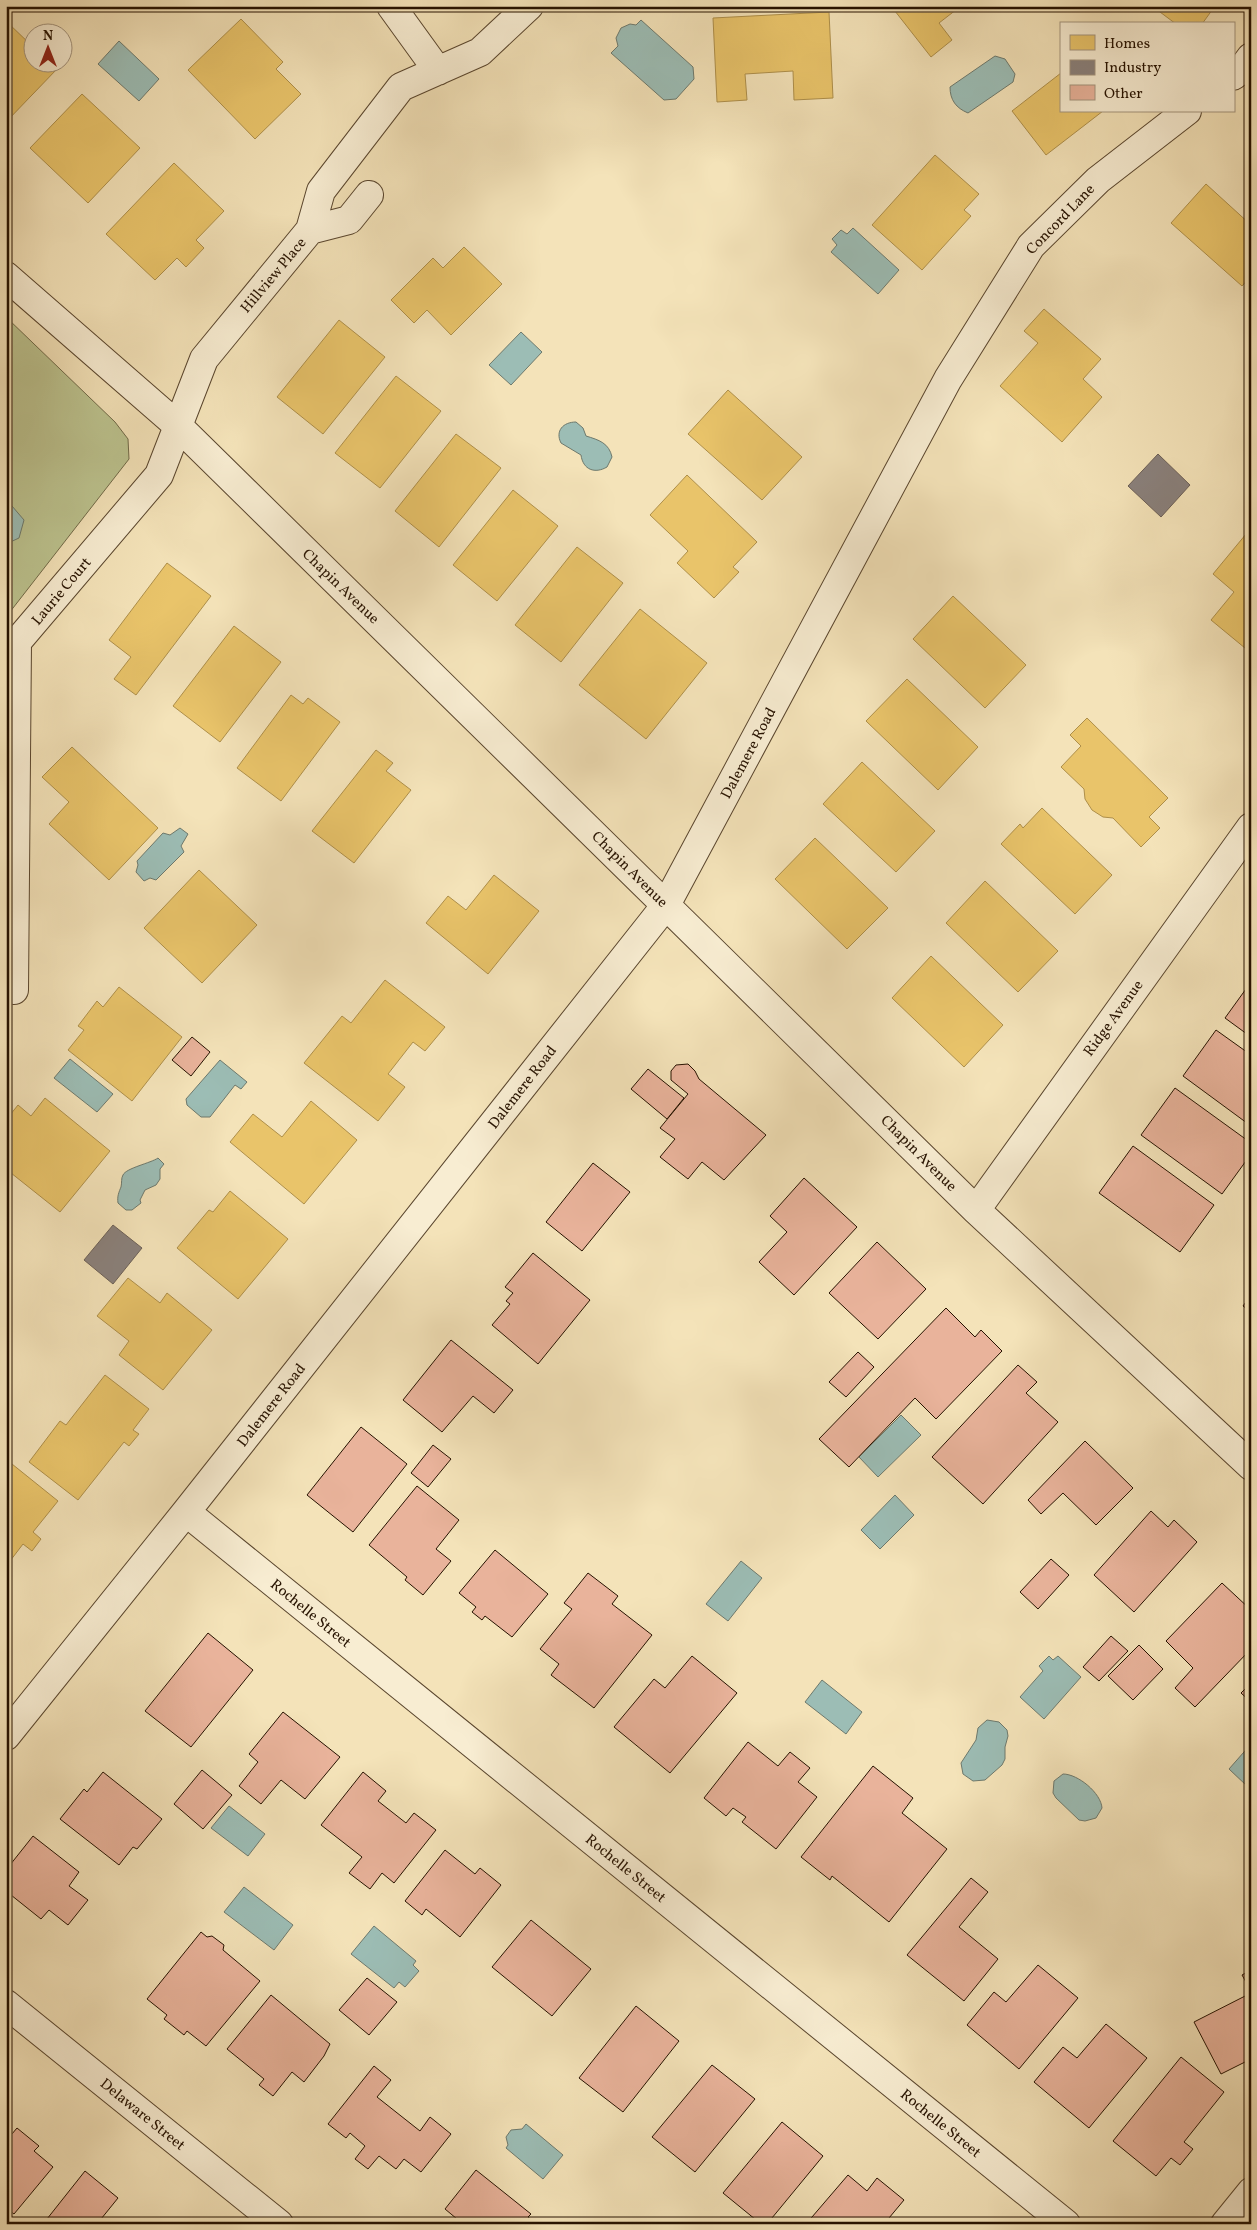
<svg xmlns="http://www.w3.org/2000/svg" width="1257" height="2230" font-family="Vollkorn,serif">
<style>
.green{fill:#bcc38f;stroke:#716a48}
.water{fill:#9cbdb5;stroke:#6d796d}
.homes{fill:#e9c46a;stroke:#ae8f4a}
.industry{fill:#8a817c;stroke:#6c6057}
.building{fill:#e9b39b;stroke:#261200}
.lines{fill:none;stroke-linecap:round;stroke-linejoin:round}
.minor-casing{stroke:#5a462e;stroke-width:30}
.minor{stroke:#f8edd2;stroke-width:28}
.labels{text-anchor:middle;stroke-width:5;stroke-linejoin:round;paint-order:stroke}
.street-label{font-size:15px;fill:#261200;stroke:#f8edd2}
</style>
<rect width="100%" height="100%" fill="#f4e3b9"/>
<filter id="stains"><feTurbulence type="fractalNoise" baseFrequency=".004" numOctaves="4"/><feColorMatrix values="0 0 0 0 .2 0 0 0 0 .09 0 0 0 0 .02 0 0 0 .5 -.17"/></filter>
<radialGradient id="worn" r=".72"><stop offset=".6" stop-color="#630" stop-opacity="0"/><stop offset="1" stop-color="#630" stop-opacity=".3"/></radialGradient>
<path class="green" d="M6,317L115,422L128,439L129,459L6,617Z"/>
<path class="water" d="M641,20L693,67L694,79L676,99L664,100L611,53L618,46L616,38L621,28L630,24L636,25Z
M119,41L159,79L139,101L98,64Z
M995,56L1005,59L1015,74L1013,82L968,113C956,108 950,100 950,87Z
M853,228L899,270L878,294L831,252L837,245L832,239L841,230L847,234Z
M521,332L542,352L511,385L489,365Z
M576,422L583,428L586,436C599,440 609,443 612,457L607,467C595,474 583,470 581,455L561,443C555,431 563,422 576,422Z
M6,506H12L24,520L19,538L6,544Z
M180,828L188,834L181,846L184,852L156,880L150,878L144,881L136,872L138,865L137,861L163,833L170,835Z
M70,1059L113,1094L97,1112L54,1078Z
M220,1060L247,1082L241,1089L235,1085L210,1117H201L187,1105L186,1099Z
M158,1158L164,1164L160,1169V1179L156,1185L145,1190L140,1200L141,1203L132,1210H126L118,1203C117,1196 119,1192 121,1187C122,1183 121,1178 123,1175C126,1168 151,1163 158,1158Z
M901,1415L921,1435L878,1477L859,1457Z
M895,1495L914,1515L880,1549L861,1530Z
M741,1561L762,1578L728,1621L706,1604Z
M1049,1656L1053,1660L1058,1656L1081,1677L1044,1719L1020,1697L1043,1671L1039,1666Z
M822,1680L862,1712L846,1734L805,1702Z
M987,1720L999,1722L1007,1730L1008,1736L1005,1747V1759L1002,1765L985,1780L973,1781L963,1774L961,1763L976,1740L978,1728Z
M1251,1744V1782L1247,1786L1229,1769Z
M1063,1774C1078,1774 1101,1793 1102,1808L1096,1818L1085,1821L1079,1820L1056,1798L1053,1793L1054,1781Z
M229,1806L265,1834L248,1856L211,1828Z
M244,1887L293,1925L274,1950L224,1912Z
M374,1926L416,1961L413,1965L419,1971L405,1987L399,1982L394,1988L351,1954Z
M526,2124L563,2155L543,2179L506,2148L508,2145L506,2137L511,2130L522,2129Z"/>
<path class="homes" d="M891,6H961L939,23L952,40L931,57Z
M1152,6H1215L1202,24H1176Z
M829,12L833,98L794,100L793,71L745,74L747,100L717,102L713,18Z
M241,19L283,62L276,69L301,94L255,139L188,70Z
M6,21L32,46V62H50L57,69L6,122Z
M1061,73V111H1103L1046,155L1012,111Z
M82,94L140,148L88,203L30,148Z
M935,155L979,194L964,210L971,216L922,270L872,225Z
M174,163L224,211L196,240L204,248L186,267L177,258L155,280L106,234Z
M1206,184L1251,225V276L1242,286L1171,223Z
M464,247L502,284L451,335L427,310L414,323L391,300L433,258L443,268Z
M1044,309L1101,359L1083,379L1102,397L1062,442L1000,386L1038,343L1024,331Z
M339,320L385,357L323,434L277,397Z
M396,376L441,411L380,488L335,453Z
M728,390L802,457L762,500L688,434Z
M456,434L501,468L439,547L395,511Z
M687,475L757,542L733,567L739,572L714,598L677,563L688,551L650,515Z
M513,490L558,526L497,601L453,565Z
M1251,528V653L1211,620L1234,592L1213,574Z
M577,547L623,583L561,662L515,625Z
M167,563L211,596L136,695L114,679L131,657L109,640Z
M953,596L1026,665L985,708L913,639Z
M640,609L707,663L646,739L579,685Z
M234,626L281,662L220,742L173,706Z
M907,679L978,747L938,790L866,721Z
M291,695L303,704L308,698L340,722L281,801L237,768Z
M1087,718L1168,798L1149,817L1160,828L1141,847L1113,818L1103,817L1092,810L1085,799L1084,789L1061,767L1081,746L1070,735Z
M72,747L158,828L109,880L49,824L69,802L42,777Z
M376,750L393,763L386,771L411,790L354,863L312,831Z
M862,762L935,831L896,872L823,804Z
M1042,808L1112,875L1075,914L1001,844L1020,824L1023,828Z
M815,838L888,908L847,949L775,879Z
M199,870L257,925L202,983L144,928Z
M494,875L539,911L488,974L426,923L448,896L466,910Z
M985,881L1058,951L1018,992L946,923Z
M931,956L1003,1025L964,1067L892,998Z
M385,980L445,1027L425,1051L413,1042L388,1074L405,1087L378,1121L304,1063L342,1016L351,1023Z
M119,987L182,1037L132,1101L68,1050L84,1030L78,1026L97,1001L103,1007Z
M45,1098L110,1151L60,1212L6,1169V1146L12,1139L6,1134V1120L18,1105L31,1116Z
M311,1101L357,1140L304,1204L230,1142L253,1114L282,1137Z
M230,1191L288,1239L238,1299L177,1248L209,1210L213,1212Z
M128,1278L160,1303L167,1293L212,1330L163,1390L119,1355L129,1341L97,1316Z
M105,1375L149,1409L133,1430L139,1434L129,1446L124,1442L78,1500L29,1462L60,1421L66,1425Z
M12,1464L58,1501L33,1532L41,1539L32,1551L23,1544L7,1565L6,1471Z"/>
<path class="industry" d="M1158,454L1190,485L1161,517L1128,486Z
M113,1225L142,1248L113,1284L84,1260Z"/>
<path class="building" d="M1251,982V1037L1225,1018Z
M1216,1030L1251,1055V1126L1183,1076Z
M192,1037L210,1052L191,1076L172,1060Z
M688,1064L695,1071L699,1079L766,1135L724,1180L702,1162L688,1179L660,1157L675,1139L660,1128L688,1094L671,1080V1071L676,1065Z
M648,1069L684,1098L667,1119L631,1089Z
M1175,1088L1251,1143V1154L1222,1194L1141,1135Z
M1133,1146L1214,1205L1180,1252L1099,1193Z
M593,1163L630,1192L582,1251L546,1222Z
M804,1178L857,1227L794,1295L759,1262L787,1232L770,1216Z
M877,1242L926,1289L878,1339L829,1293Z
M533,1253L590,1300L538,1364L492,1325L510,1304L506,1301L513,1293L505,1287Z
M1251,1295V1312L1243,1306Z
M946,1308L975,1337L981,1330L1002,1351L936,1419L915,1398L849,1467L819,1439Z
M451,1340L513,1390L494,1413L473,1396L442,1432L403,1400Z
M858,1352L874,1367L846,1397L829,1382Z
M1018,1365L1037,1382L1026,1393L1058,1422L983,1504L932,1457Z
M361,1427L407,1464L353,1532L307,1495Z
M1085,1441L1133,1488L1096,1525L1063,1493L1041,1514L1028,1500Z
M433,1445L451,1459L428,1487L411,1473Z
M417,1486L459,1520L436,1549L451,1561L423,1595L405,1580L407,1577L369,1545Z
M1151,1511L1168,1527L1174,1520L1197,1542L1134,1612L1094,1575Z
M495,1550L548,1594L512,1637L485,1616L482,1620L472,1612L476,1607L459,1593Z
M1051,1559L1069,1575L1038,1609L1020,1592Z
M588,1573L618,1596L612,1604L652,1635L594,1708L551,1675L559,1664L540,1649L572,1609L564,1603Z
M1222,1583L1251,1610V1649L1195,1707L1175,1688L1193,1668L1166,1641Z
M208,1633L253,1670L191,1747L145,1711Z
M1111,1636L1128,1651L1099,1681L1083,1667Z
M1139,1645L1163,1669L1133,1700L1108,1676Z
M692,1656L737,1693L670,1773L614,1727L654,1679L665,1688Z
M1251,1683V1702L1241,1693Z
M283,1712L340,1757L305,1799L281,1780L261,1804L239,1786L258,1762L249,1754Z
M748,1742L778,1766L790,1752L810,1768L798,1782L817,1797L776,1849L742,1822L746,1817L733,1808L726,1816L704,1798Z
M873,1766L913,1798L902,1813L947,1849L889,1922L832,1876L830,1880L801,1857Z
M202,1770L232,1795L203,1829L174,1804Z
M103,1772L162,1819L137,1849L133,1847L119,1865L60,1819L84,1789L87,1792Z
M363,1772L386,1791L378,1801L406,1823L414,1813L436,1830L394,1883L382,1873L370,1889L349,1873L362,1857L321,1825Z
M33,1836L79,1872L69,1886L88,1900L68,1925L49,1910L41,1919L6,1891V1870Z
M445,1850L475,1874L480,1868L501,1885L460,1937L426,1909L422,1915L405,1901Z
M971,1878L988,1892L959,1927L998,1959L964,2001L907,1955Z
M531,1920L591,1969L552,2016L492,1967Z
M201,1932L207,1937L212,1936L224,1945L223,1950L260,1981L206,2046L187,2031L184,2035L164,2019L167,2015L147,1999Z
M1038,1965L1078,1998L1019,2069L967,2025L994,1992L1006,2002Z
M1251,1970V1991L1242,1975Z
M367,1978L397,2002L369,2035L339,2010Z
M1251,1993V2059L1221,2074L1194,2022Z
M271,1995L330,2044L324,2056L304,2082L292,2072L273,2096L259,2085L264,2079L227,2049Z
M636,2006L679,2041L623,2112L579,2078Z
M1106,2024L1147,2058L1089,2128L1034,2082L1063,2047L1077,2058Z
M1181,2057L1224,2092L1184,2142L1193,2149L1180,2165L1171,2158L1156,2176L1113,2141Z
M712,2065L755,2099L695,2172L652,2137Z
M374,2066L391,2080L377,2097L420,2131L430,2117L451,2134L421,2172L404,2159L396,2169L379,2156L368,2169L355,2159L365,2146L350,2133L346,2138L328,2124Z
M782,2122L823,2156L767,2224H761L723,2193Z
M17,2128L39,2146L34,2151L53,2167L14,2214L6,2208V2141Z
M476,2170L531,2214L528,2217L536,2224H463L445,2209Z
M85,2171L118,2198L97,2224H43Z
M848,2175L867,2191L877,2178L904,2200L884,2224H806Z"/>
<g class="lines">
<g class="minor-casing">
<path id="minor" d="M391,6L438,71
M1233,76L1242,69L1251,57
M310,230L349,220L369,195
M6,276L177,425L976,1210L1251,1466
M14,990L17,642L159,475L204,359L310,230L321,191L401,87L480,52L529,6
M976,1210L1251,827
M186,1512L1066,2224
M6,1736L186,1512L666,905L948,379L1031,246L1098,180L1187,111
M6,2004L279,2224
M1225,2224L1251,2192"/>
</g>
<use href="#minor" class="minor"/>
</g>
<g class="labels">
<g class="street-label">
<text transform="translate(1060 219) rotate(-46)" y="5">Concord Lane</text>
<text transform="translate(273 275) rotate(-50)" y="5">Hillview Place</text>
<text transform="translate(341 586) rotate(44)" y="5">Chapin Avenue</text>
<text transform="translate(61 591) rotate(-50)" y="5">Laurie Court</text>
<text transform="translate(748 753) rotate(-62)" y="5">Dalemere Road</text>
<text transform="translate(630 869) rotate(45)" y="5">Chapin Avenue</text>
<text transform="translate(1113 1018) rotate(-54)" y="5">Ridge Avenue</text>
<text transform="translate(522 1087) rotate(-52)" y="5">Dalemere Road</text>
<text transform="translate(919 1153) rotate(45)" y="5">Chapin Avenue</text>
<text transform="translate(271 1405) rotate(-52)" y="5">Dalemere Road</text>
<text transform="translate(311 1613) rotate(39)" y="5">Rochelle Street</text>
<text transform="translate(626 1868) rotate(39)" y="5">Rochelle Street</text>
<text transform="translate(143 2114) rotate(39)" y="5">Delaware Street</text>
<text transform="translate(941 2123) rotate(39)" y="5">Rochelle Street</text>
</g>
</g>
<rect width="1257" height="2230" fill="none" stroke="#f4e3b9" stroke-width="25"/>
<rect x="8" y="8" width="1242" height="2215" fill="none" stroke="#261200" stroke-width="2.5"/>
<rect x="12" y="12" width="1232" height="2205" fill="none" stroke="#261200"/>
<rect x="1060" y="22" width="175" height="90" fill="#f8edd2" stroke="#a4957e"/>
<rect x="1070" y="35" width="25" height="15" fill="#e9c46a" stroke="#a4957e"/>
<text x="1104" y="48" font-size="15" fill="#261200">Homes</text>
<rect x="1070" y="60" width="25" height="15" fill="#8a817c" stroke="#a4957e"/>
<text x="1104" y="72" font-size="15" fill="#261200">Industry</text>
<rect x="1070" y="85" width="25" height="15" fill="#e9b39b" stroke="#a4957e"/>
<text x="1104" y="98" font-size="15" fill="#261200">Other</text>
<g transform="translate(48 48)"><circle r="24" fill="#f8edd2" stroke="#a4957e"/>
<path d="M0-4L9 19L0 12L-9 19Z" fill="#8f2418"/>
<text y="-8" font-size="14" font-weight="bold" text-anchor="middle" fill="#261200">N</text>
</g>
<rect width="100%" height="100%" filter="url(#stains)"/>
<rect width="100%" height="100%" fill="url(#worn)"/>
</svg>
